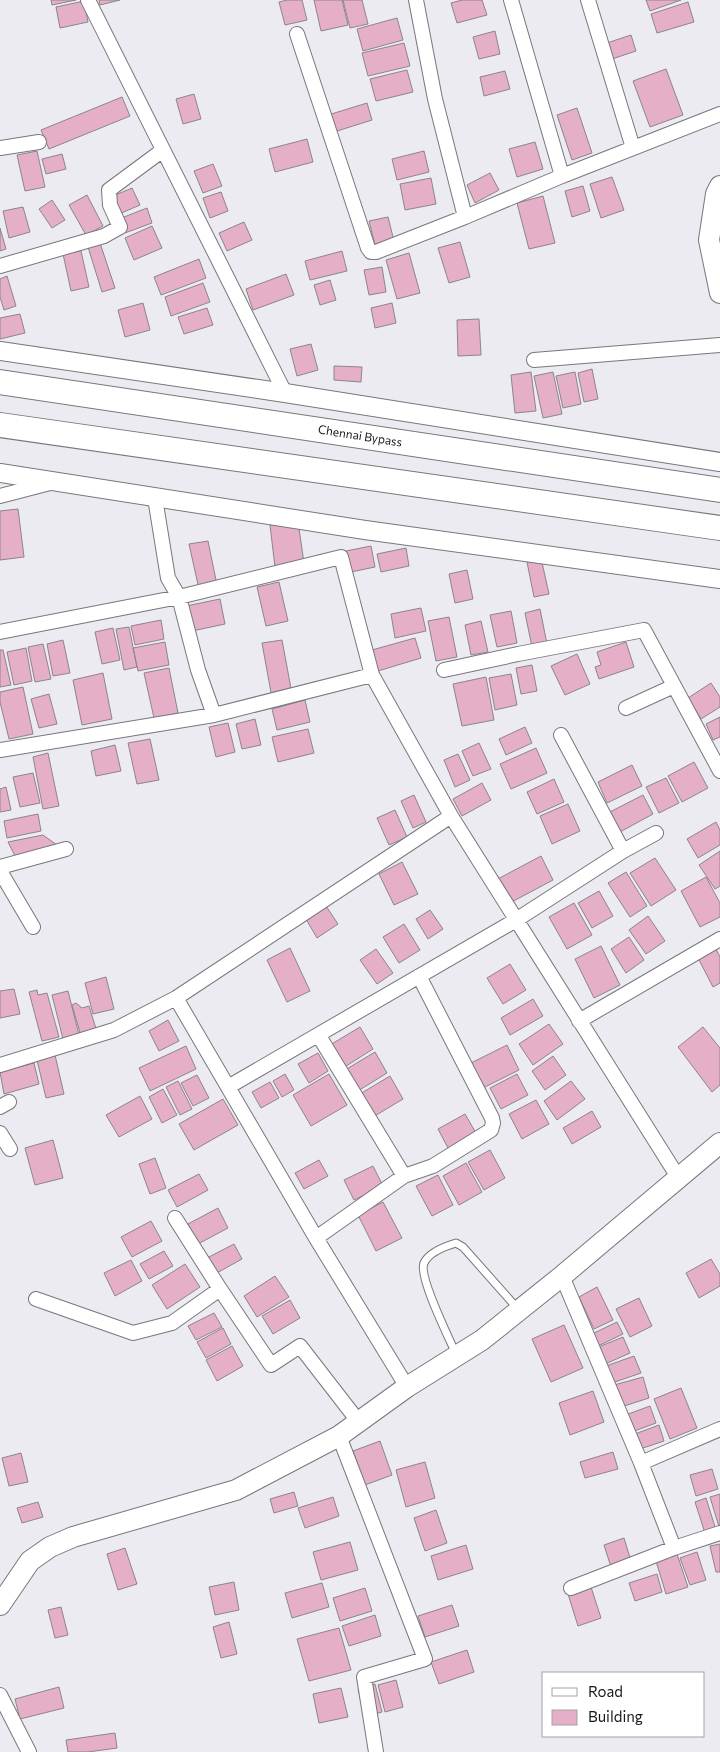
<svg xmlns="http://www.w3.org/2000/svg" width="720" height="1752" font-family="Commissioner,sans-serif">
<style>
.building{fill:#e6afc8;stroke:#8c8588}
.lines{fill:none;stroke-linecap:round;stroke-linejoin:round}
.service-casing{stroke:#77777d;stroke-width:9}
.minor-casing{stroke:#77777d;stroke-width:16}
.tertiary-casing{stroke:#77777d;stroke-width:20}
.secondary-casing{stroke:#77777d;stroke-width:22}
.trunk-casing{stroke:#77777d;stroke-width:26}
.service{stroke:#fff;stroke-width:7}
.minor{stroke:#fff;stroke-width:14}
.tertiary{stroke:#fff;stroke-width:18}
.secondary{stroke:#fff;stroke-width:20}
.trunk{stroke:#fff;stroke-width:24}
.labels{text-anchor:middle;stroke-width:4;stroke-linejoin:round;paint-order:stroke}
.street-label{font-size:12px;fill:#18181b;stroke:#fff}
</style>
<rect width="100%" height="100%" fill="#ebebf1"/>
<path class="building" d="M51,0H76L52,5Z
M99,0H120L100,5Z
M287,0H302L307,20L285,25L279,2Z
M314,0H342L348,25L321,31Z
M343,0H362L368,24L350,28Z
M462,0H482L487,15L457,23L451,3Z
M646,0H681L650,11Z
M84,1L88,22L60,28L56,7Z
M688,2L694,22L657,33L651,14Z
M397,18L403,40L363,51L357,29Z
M495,31L500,54L479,59L473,37Z
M631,35L636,51L612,59L607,43Z
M404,43L410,66L368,76L362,53Z
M666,69L683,115L650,127L633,81Z
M407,70L413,92L376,101L370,79Z
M505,71L510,89L484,96L480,77Z
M194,94L201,119L183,124L176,99Z
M122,97L130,116L49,149L41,130Z
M367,103L372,120L334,132L328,115Z
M577,108L592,153L572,160L557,115Z
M307,139L313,162L275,172L269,149Z
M535,142L543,169L517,177L509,149Z
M37,151L45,187L25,191L17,155Z
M424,151L429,172L397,180L392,159Z
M62,154L66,169L46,174L42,159Z
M213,164L222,186L203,193L194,171Z
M490,173L499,190L475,203L467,185Z
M612,177L624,210L601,218L590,184Z
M431,178L436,204L405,210L400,184Z
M583,186L590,211L572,217L565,191Z
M132,188L140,205L119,214L111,197Z
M221,192L228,211L210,218L203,198Z
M87,195L103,226L86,235L69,205Z
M543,196L555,243L529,249L517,203Z
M52,200L65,220L52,228L39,209Z
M23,207L30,232L9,238L3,211Z
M147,208L152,223L125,233L119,219Z
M388,217L394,241L375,245L369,221Z
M244,222L252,240L227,251L219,233Z
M152,226L162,248L134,260L125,238Z
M0,228L6,249L0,251Z
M460,242L470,277L449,283L438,248Z
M100,243L115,288L102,292L88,247Z
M81,251L89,287L71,291L63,254Z
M342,251L347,271L310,280L305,261Z
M409,253L420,293L397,299L386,260Z
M199,259L206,278L161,295L154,277Z
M382,267L386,292L369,295L364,270Z
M286,274L294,295L253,310L246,289Z
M7,276L16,306L4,310L0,297V279Z
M330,280L336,300L320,305L314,285Z
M203,283L210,302L171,316L165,297Z
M143,303L150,330L125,337L118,310Z
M392,303L396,323L375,328L371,308Z
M207,308L213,325L184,334L178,317Z
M20,314L25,333L0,339V318Z
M479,319L481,355L458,356L457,320Z
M311,344L318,370L297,376L290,349Z
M334,366L362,367L361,382L334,380Z
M592,369L598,399L584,402L578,373Z
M531,372L536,411L515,413L511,375Z
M553,372L562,414L543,418L534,376Z
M575,372L581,404L563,408L556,376Z
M18,509L24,557L0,560V511Z
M298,522L304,563L275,567L270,525Z
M208,541L217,585L199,589L189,544Z
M371,546L375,567L351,572L346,551Z
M406,548L409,566L381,572L377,554Z
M541,558L549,594L534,597L527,562Z
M467,570L473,599L455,603L449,574Z
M279,582L288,621L266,626L257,587Z
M220,599L225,624L192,631L186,606Z
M421,608L426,631L395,638L391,614Z
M540,609L547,644L532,647L525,613Z
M511,611L517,643L497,647L490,615Z
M449,617L457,657L436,661L428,621Z
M161,620L164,639L135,645L131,626Z
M481,621L488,652L471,655L465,625Z
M129,627L137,667L124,670L116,629Z
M113,628L120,660L102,664L95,632Z
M415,638L421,658L378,671L372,650Z
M63,640L70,673L53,676L47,644Z
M282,640L292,694L272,698L262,643Z
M165,642L169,665L138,671L133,648Z
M626,642L634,667L599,679L595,667L601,665L597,652Z
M43,644L51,679L35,682L28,647Z
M26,648L32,681L14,685L7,652Z
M0,650H3L11,685L0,687Z
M577,654L590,684L565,695L551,666Z
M532,665L537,691L521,694L516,668Z
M169,668L178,713L154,718L144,673Z
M103,673L112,719L82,725L73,680Z
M511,674L517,705L495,710L489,678Z
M486,677L494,720L462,726L453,684Z
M711,683L720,697V707L701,719L688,698Z
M23,687L33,734L9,739L0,702V692Z
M49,694L57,724L39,728L31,699Z
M305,700L310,722L277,730L272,709Z
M720,717V737L713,740L706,724Z
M255,719L261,745L242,749L236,724Z
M228,723L235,752L216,757L209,727Z
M525,727L532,743L506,755L499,739Z
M308,729L314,753L278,762L272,737Z
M150,739L159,780L137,784L128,743Z
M479,743L491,769L473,776L462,751Z
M115,745L121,771L96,776L91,751Z
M536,748L547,773L511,789L500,764Z
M48,753L59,806L43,809L33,757Z
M458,754L470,780L455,787L444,760Z
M694,762L708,788L682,802L668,776Z
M632,765L642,786L607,803L598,782Z
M33,773L40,803L20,807L13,777Z
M666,778L679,803L659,813L646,787Z
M554,779L564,802L537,814L527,792Z
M482,783L491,800L462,816L453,799Z
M6,787L11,810L0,812V789Z
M414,795L426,822L413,828L401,801Z
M643,795L653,814L620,832L610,812Z
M568,804L580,831L552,844L540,816Z
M395,810L407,837L389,845L377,818Z
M38,814L41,831L7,838L4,821Z
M716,822L720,830V845L698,858L687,839Z
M43,835L57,845L15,856L8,842Z
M720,851V886L715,889L699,865Z
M541,856L553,880L506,905L494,881Z
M655,858L676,890L651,906L630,873Z
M402,862L418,894L394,905L379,874Z
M626,872L647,906L630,917L608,883Z
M706,877L720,903V917L700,927L681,891Z
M599,891L613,916L592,928L578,903Z
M574,903L592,935L567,949L549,917Z
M326,906L338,924L317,938L306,919Z
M430,910L443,929L428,939L416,919Z
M648,916L665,941L646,954L629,930Z
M404,924L420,950L399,963L383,937Z
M629,937L644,960L626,973L611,949Z
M601,946L620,985L594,998L575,959Z
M290,948L310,991L287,1002L267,960Z
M376,949L393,973L377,984L360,960Z
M716,949L720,957V983L713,987L698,958Z
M510,964L526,990L503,1004L487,978Z
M106,977L114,1009L93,1014L85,983Z
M14,989L20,1014L0,1018V991Z
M37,990L38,995L47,993L59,1037L42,1041L29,992Z
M68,991L79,1035L63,1039L52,995Z
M533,999L543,1016L510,1035L501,1018Z
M76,1003L82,1008L89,1006L97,1032L81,1036L72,1005Z
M168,1020L179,1041L159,1051L149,1031Z
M549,1024L563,1044L533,1065L519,1044Z
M360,1027L373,1049L343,1068L330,1045Z
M703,1027L720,1048V1085L712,1092L678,1047Z
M507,1045L519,1070L483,1088L471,1063Z
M186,1046L196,1069L150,1091L139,1068Z
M375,1052L387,1073L358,1091L345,1070Z
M318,1053L328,1071L309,1083L298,1064Z
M55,1055L64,1094L46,1098L37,1060Z
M553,1056L566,1075L545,1090L532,1071Z
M34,1063L39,1084L4,1094L0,1072Z
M285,1074L294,1090L282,1097L273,1081Z
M329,1074L347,1105L311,1126L293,1095Z
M517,1074L528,1095L501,1109L490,1088Z
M197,1075L209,1098L193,1106L181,1083Z
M390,1076L403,1099L373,1117L360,1094Z
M178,1081L192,1109L180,1115L166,1087Z
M571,1081L585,1099L557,1120L544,1101Z
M270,1082L279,1098L261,1108L252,1092Z
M163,1089L177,1115L162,1123L149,1097Z
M140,1096L152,1119L119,1137L106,1115Z
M223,1099L238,1125L194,1150L179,1124Z
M536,1100L549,1124L522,1139L509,1114Z
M592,1111L601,1127L572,1144L563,1128Z
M465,1114L476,1133L448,1148L438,1129Z
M53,1140L63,1178L35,1185L25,1148Z
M490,1150L505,1178L484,1190L468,1162Z
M155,1158L166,1188L150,1194L139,1164Z
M319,1160L328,1176L304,1189L295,1173Z
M466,1163L482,1192L459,1205L443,1176Z
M373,1166L383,1186L354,1200L344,1180Z
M199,1174L208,1190L177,1207L168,1190Z
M438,1175L453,1205L432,1216L416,1186Z
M383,1202L402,1238L376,1251L358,1215Z
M218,1208L228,1228L198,1244L188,1224Z
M151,1221L162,1241L132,1257L121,1237Z
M234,1244L242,1259L215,1274L207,1258Z
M164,1251L173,1266L149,1279L140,1264Z
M711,1259L720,1274V1286L699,1298L686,1273Z
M131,1260L142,1281L115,1296L104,1273Z
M185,1264L200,1287L167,1309L152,1285Z
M275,1276L289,1297L257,1317L244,1296Z
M597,1287L613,1320L594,1329L579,1297Z
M639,1298L652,1326L630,1337L616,1309Z
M290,1300L300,1318L273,1334L262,1316Z
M214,1313L222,1327L196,1340L188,1326Z
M617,1322L623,1334L598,1346L592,1334Z
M564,1325L583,1368L551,1382L532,1339Z
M223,1328L231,1344L206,1358L197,1342Z
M623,1337L630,1353L603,1365L596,1348Z
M232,1346L243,1366L217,1381L206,1360Z
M634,1356L641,1373L612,1383L606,1366Z
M643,1377L649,1398L621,1407L614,1385Z
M681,1388L697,1428L670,1439L654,1399Z
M593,1391L604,1422L570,1435L559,1403Z
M650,1406L656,1423L629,1433L623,1416Z
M659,1425L664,1441L640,1449L635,1434Z
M380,1441L392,1475L365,1485L353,1451Z
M613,1452L618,1469L585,1478L580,1462Z
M21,1453L28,1482L9,1486L2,1458Z
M425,1462L435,1498L406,1507L396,1470Z
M712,1469L718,1489L696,1496L690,1475Z
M294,1492L298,1506L274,1513L270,1499Z
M720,1494V1526L719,1527L710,1497Z
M333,1497L339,1516L305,1528L298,1508Z
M706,1498L716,1530L705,1533L695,1502Z
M38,1502L43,1517L22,1523L17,1508Z
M436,1510L447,1543L425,1551L414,1518Z
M624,1538L631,1561L611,1567L604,1545Z
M350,1542L358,1570L321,1580L313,1552Z
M720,1544V1572H716L710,1546Z
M466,1545L473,1569L438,1580L431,1556Z
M125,1548L137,1584L118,1590L107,1554Z
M697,1552L706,1580L690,1585L680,1558Z
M677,1554L688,1587L666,1594L656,1561Z
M657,1574L662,1592L635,1601L629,1583Z
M234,1582L239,1610L215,1615L209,1587Z
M322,1583L329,1607L292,1618L285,1593Z
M591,1587L601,1618L578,1626L568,1594Z
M365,1588L372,1611L340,1621L333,1598Z
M452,1605L459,1626L425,1637L418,1616Z
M61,1607L68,1635L55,1638L48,1610Z
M375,1615L381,1636L349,1646L342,1626Z
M229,1622L237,1654L221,1658L213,1627Z
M339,1628L351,1670L309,1681L297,1639Z
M467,1650L474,1672L439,1684L431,1662Z
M396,1680L403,1707L385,1712L378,1685Z
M375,1684L382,1712L365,1717L358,1689Z
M59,1687L64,1708L20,1719L15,1699Z
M341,1688L348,1717L319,1723L313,1694Z
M115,1733L117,1748L88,1752H68L66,1740Z"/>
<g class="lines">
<g class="service-casing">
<path id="service" d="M456,1354C449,1338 418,1276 424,1263C429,1252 446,1246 456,1243L463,1247L518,1309"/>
</g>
<g class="minor-casing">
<path id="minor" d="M88,0L285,393
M416,0L435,99L465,217
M511,0L562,176
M588,0L633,148
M297,34L368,248L371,252H376L465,217L562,176L720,114
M0,148L39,142
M0,266L104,236L120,227L110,205L109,190L163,150
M534,360L720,345
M0,496L50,483
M0,632L179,597L168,578L155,498
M444,670L518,654L644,630L720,771
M372,675L451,816L678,1177
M626,708L674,686
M0,750L214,715L372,675L341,557L179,597L198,670L214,715
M623,851L656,833
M0,867L66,849
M0,871L33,927
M579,1021L720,939
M319,1036L404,1176
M0,1065L114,1030L176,998
M228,1087L516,920L623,851L561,735
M0,1107L9,1102
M0,1133L10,1149
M175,1218L220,1289
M316,1238L404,1176L433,1166L491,1130L493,1123L492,1118L419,976
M562,1276L641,1463L720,1429
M36,1299L133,1333L172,1323L220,1289L271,1365L300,1346L358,1421
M407,1387L316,1238L176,998L451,816
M339,1436L425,1659L364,1677L376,1752
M641,1463L674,1548L720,1533
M571,1588L674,1548
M0,1695L29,1752"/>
</g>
<g class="tertiary-casing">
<path id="tertiary" d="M0,351L285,393L720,462
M0,473L365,530L720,579"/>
</g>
<g class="secondary-casing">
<path id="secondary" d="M720,186L716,194L709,240L720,293
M0,1605L30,1561L50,1547L73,1537L236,1490L339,1436L407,1387L482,1340L562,1276L720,1143"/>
</g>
<g class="trunk-casing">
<path id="trunk" d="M0,382L720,490
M0,425L720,528"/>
</g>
<use href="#service" class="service"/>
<use href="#minor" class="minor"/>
<use href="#tertiary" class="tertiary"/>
<use href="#secondary" class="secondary"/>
<use href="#trunk" class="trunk"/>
</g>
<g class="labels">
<g class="street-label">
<text transform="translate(360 436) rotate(9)" y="4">Chennai Bypass</text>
</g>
</g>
<rect x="542" y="1672" width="162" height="65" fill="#ffffff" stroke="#a3a3a4"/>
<rect x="552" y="1688" width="25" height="8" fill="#ffffff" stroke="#a3a3a4"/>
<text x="588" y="1697" font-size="15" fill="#18181b">Road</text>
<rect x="552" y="1710" width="25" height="15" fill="#e6afc8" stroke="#a3a3a4"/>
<text x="588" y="1722" font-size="15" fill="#18181b">Building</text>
</svg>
